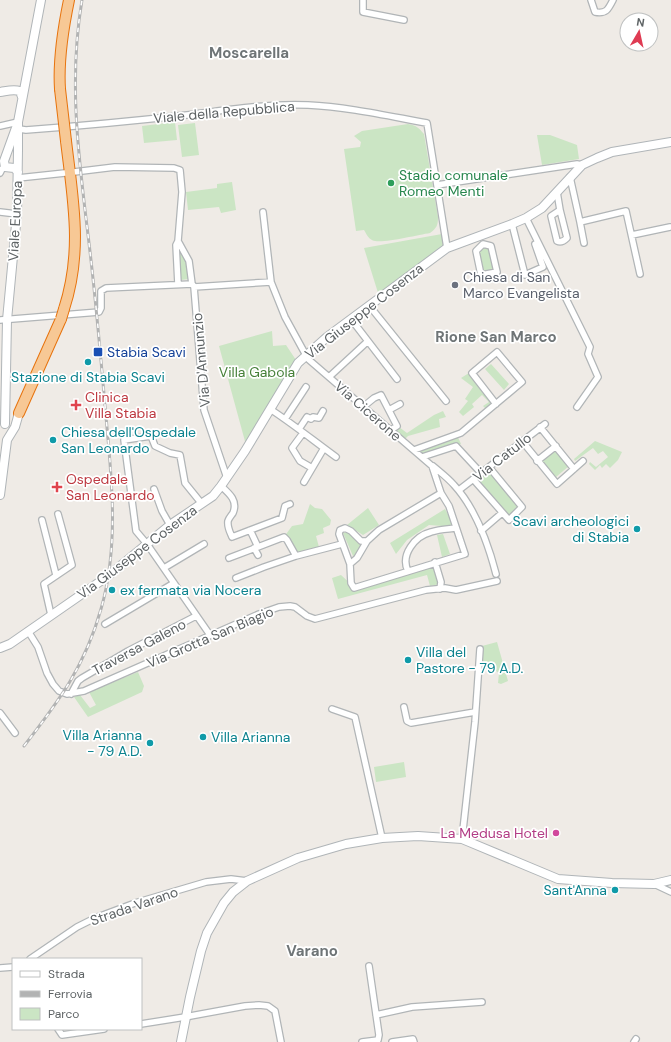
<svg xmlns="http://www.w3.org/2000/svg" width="671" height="1042" font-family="'DM Sans',sans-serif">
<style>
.green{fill:#cbe5c4}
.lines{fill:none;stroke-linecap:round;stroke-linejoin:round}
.street-casing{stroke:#b1b5b7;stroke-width:8}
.secondary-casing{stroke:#b0b5b8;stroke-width:10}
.highway-casing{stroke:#e7730d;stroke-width:12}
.street{stroke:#fff;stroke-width:5.5}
.secondary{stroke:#fff;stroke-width:8}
.highway{stroke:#f7c895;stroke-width:10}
.rail-casing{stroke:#b2b3b3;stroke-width:3}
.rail{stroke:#fff;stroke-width:1.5;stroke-dasharray:4.5;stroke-linecap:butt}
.highway-bridge-casing{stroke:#e7730d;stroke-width:12;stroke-linecap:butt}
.highway-bridge{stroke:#f7c895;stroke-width:10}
.leisure-dot{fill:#2e9e5b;stroke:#fff;stroke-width:1.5}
.worship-dot{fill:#6b7280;stroke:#fff;stroke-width:1.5}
.transit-dot{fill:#1a4fb4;stroke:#fff;stroke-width:1.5}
.culture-dot{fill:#0f9aa8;stroke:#fff;stroke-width:1.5}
.health-dot{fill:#e0444e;stroke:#fff;stroke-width:1.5}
.hotel-dot{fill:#d1479c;stroke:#fff;stroke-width:1.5}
.labels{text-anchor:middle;stroke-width:3.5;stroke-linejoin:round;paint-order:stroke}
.street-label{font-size:14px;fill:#5e6365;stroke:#fff}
.leisure-label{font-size:14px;fill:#27864d;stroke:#fff;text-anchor:start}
.worship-label{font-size:14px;fill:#5b616d;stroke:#fff;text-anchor:start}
.transit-label{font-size:14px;fill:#164399;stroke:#fff;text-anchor:start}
.park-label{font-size:14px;fill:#468039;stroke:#fff}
.culture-label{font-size:14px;fill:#0d838f;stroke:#fff;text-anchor:start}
.health-label{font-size:14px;fill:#be3a42;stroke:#fff;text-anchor:start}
.hotel-label{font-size:14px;fill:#b23c85;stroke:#fff;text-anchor:end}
.neighbourhood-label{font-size:15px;font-weight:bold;fill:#6f7577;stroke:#fff}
</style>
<rect width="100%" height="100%" fill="#efebe6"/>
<path class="green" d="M175,122L177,140L144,143L142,126Z
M195,123L199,155L182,157L178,125Z
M408,124C416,125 419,128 424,134L438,217C438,225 437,228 430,233C418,235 385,243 375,241C369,240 367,235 364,230L356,231L344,149L360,147L361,142L354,136L362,131Z
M537,135H550L577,145L579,159L542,165Z
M232,182L236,210L221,213L219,207L188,210L186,192L217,188V184Z
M442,234L444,249L379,296L364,248Z
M483,244L491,246L497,269L481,275L476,251Z
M178,246H180L181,253L188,264L189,279L181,280Z
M272,331L273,346L286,345L298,363L246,445L219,346Z
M491,364L509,384L504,390L485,369Z
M469,373L493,402L486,409L483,406L489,402L482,395L472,404L474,407L463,416L459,412L468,401L465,399L473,387L461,378Z
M443,411L446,417L439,419L440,427L408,436L404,440L393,430L399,427L407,433L434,415Z
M457,435L461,444L422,456L414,449Z
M595,441L622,452L618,460L610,468L606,464L602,468L600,465L595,470L589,464L590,462L596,467L608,457L603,451L598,454L593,448L575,461L574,459Z
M556,449L569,466L556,477L542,461Z
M489,469L521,506L510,519L476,479Z
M310,504L315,508L322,509L331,520L330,525L323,528L324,533L316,536L319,547L315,548L316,550L296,556L284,537L292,526L303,524Z
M368,508L379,525L363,535L347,525Z
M445,509L455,527L429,525L407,540L396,554L390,543Z
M350,531L360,542L361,547L357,555L353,556L343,533Z
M443,534L450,554L442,557L437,535Z
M434,563L440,584L430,586L427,575L338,599L332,578L341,575L355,588Z
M497,642L508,681L501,684L498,683L499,673L496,671L484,669L480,665L481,652L484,650L482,646Z
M138,672L144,686L142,692L88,717L74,697L80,695L90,708L96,705L89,692Z
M404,762L406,777L376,782L374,767Z"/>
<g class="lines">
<g class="street-casing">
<path id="street" d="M363,0V12L404,20
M591,0L595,12C606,14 608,10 613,0
M0,126L18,122
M19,129L26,130C80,126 133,121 187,115C225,110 270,103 308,105C348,107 388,116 427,123L447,248
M74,172L115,167L174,168L180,170L182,192L178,241L189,261L192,284
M0,173L2,169L5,167
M570,177L580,222L626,211L640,274
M18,178L65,173
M437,185L577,164L582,165
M557,192L560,210L551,216L557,241C561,243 564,241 567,238L560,210
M0,212L17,214
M263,212L271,282L285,317L308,359L432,466L441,493L449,506L465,554L354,588L351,583L350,564L357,558L367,541L379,530L441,493
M526,218L590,347L588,354L598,377L577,407
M580,222L584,243
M512,224L525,275L543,267L535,244
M632,235L670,227
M483,244L491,246L497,272L481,275L476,251Z
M178,284L176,245L178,241
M193,285L194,287L271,282
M194,287L204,410L227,478
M371,305L372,309L446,401
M351,319L397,379
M0,320L99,312L101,308V291L106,288L192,284
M329,377L368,341
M363,407L374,398L381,395L397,426L391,430
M270,409C293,424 314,441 336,457
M389,410L400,404
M285,419L306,387
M540,427L574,469
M299,429L307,417L311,419L313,417L319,418L323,411
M303,433L292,448L300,461L312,468
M522,441L557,484L583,461
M414,450L461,433L522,382L497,352L472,373L496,404
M422,457L456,446L481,473
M537,461L556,446
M433,466C440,472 448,478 454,485C476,509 488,543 496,574
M473,479L509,520L522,507L489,467
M304,482L324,448
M221,486C230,494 238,501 233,513C231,516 229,518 228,521C227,527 230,532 232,537L282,518L285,506L290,504
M154,489L162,511L170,525
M459,490L545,424
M202,504L185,483L180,455L170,453L155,446L151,436L124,440L136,531L147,544L210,635
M42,520L56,575
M250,530L258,547
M481,531L502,513
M254,548L258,555
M296,556L342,544
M229,558L284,537L287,540L296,556L264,567L236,578
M435,562L441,582L440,589
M350,564L339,534L340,530L345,528L351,531L361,541H367
M164,568L204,544
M408,571C400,555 415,536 431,532C439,529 448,529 456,528
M51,615L44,584L72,565L58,514
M105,624L174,583
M28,631L38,647L47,673L53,684L59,691L67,694L84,691L259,614L279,607L290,606L295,607L307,616L315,619L426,590L445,588L456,590L497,581
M71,694L78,681L82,678L128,651L196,616
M404,707L407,721L411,723L475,712
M332,709L355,717L382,838
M0,713L15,733
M462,839L475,722L480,649
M654,884L671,892
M30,959L77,927L95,918L135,903L206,882L231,879L247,881
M0,968L13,967
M376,1015L412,1007L482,1002
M141,1024L185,1017L245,1006L259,1005L268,1006L275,1011L281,1042
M58,1029L62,1035L104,1029
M362,1042L378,1040L379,1035L369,966
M392,1042L413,1039L414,1042
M634,1042L636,1039"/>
</g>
<g class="secondary-casing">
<path id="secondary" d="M0,92C7,91 13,89 20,91L22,97
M17,125L4,161L5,167L14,168L18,172
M5,424L7,320L17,214L18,150V122L41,0
M0,495L7,440L15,427L19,413
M0,648L10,644L108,576L170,525L213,496L221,486L245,451L298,363L327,337L447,248L512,224L526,218L542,208L582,165L597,158L612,152L671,142
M181,1042L190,997L201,951L207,933L224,903L233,892L247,881L298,858L346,844L382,838L418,836L462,839L558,879L612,883L654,884L671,880"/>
</g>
<g class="highway-casing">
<path id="highway" d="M60,89C58,59 63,29 69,0
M64,309C83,251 73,200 66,141
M19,413L61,319"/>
</g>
<use href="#street" class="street"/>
<use href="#secondary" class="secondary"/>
<use href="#highway" class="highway"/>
<g class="rail-casing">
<path id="rail" d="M24,746C59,701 85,666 101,609C119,547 112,480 106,417C101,359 96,301 89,243C79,160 68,83 82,0"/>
</g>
<use href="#rail" class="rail"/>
<g class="highway-bridge-casing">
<path id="highway-bridge" d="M60,89L66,141
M61,319L64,309"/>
</g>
<use href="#highway-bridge" class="highway-bridge"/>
</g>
<circle class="leisure-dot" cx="391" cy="183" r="4"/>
<circle class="worship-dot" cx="455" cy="285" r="4"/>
<rect class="transit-dot" x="93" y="347" width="10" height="10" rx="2"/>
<g class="culture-dot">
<circle cx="88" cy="362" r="4"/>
<circle cx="53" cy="440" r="4"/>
<circle cx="637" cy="529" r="4"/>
<circle cx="112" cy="590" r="4"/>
<circle cx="408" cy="660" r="4"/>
<circle cx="203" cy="737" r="4"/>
<circle cx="150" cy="743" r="4"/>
<circle cx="615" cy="890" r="4"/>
</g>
<g class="health-dot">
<path d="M74 399h4v4h4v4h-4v4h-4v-4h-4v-4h4z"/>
<path d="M55 481h4v4h4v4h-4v4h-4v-4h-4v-4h4z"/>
</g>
<circle class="hotel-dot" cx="556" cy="833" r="4"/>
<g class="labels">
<g class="street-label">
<text transform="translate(224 112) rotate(-5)" y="5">Viale della Repubblica</text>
<text transform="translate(15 221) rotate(-87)" y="5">Viale Europa</text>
<text transform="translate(364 311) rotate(-38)" y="5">Via Giuseppe Cosenza</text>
<text transform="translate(201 360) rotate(-95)" y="5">Via D'Annunzio</text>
<text transform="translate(368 411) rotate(41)" y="5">Via Cicerone</text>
<text transform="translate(502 457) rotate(-38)" y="5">Via Catullo</text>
<text transform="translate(137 552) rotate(-37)" y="5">Via Giuseppe Cosenza</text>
<text transform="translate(210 637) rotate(-23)" y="5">Via Grotta San Biagio</text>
<text transform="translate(139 647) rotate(-28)" y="5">Traversa Galeno</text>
<text transform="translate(134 906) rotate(-19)" y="5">Strada Varano</text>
</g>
<g class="leisure-label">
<text x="399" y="180">Stadio comunale<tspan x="399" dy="16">Romeo Menti</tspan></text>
</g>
<g class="worship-label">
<text x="463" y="282">Chiesa di San<tspan x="463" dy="16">Marco Evangelista</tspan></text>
</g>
<g class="transit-label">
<text x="107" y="357">Stabia Scavi</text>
</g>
<g class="park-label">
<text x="257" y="377">Villa Gabola</text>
</g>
<g class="culture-label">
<text x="88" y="382" text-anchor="middle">Stazione di Stabia Scavi</text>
<text x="61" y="437">Chiesa dell'Ospedale<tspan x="61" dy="16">San Leonardo</tspan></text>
<text x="629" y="526" text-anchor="end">Scavi archeologici<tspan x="629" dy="16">di Stabia</tspan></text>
<text x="120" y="595">ex fermata via Nocera</text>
<text x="416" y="657">Villa del<tspan x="416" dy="16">Pastore - 79 A.D.</tspan></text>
<text x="142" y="740" text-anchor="end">Villa Arianna<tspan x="142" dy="16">- 79 A.D.</tspan></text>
<text x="211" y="742">Villa Arianna</text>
<text x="607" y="895" text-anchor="end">Sant'Anna</text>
</g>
<g class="health-label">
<text x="85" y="402">Clinica<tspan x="85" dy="16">Villa Stabia</tspan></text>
<text x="66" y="484">Ospedale<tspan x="66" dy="16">San Leonardo</tspan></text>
</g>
<g class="hotel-label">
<text x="548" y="838">La Medusa Hotel</text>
</g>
<g class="neighbourhood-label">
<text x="249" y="58">Moscarella</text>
<text x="496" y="342">Rione San Marco</text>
<text x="312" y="956">Varano</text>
</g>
</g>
<rect x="12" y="958" width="130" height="72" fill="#ffffff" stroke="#bfc1c1"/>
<rect x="20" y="971" width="20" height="6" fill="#ffffff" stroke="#bfc1c1"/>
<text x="48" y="978" font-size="12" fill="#5e6365">Strada</text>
<rect x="20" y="991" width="20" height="6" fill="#b2b3b3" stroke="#bfc1c1"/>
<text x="48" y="998" font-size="12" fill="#5e6365">Ferrovia</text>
<rect x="20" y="1008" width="20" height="12" fill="#cbe5c4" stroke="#bfc1c1"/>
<text x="48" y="1018" font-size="12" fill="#5e6365">Parco</text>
<g transform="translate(639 32) rotate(9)"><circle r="19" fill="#ffffff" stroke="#bfc1c1"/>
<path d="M0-3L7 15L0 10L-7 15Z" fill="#df3b53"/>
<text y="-6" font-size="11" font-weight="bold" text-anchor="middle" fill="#5e6365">N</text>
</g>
</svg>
